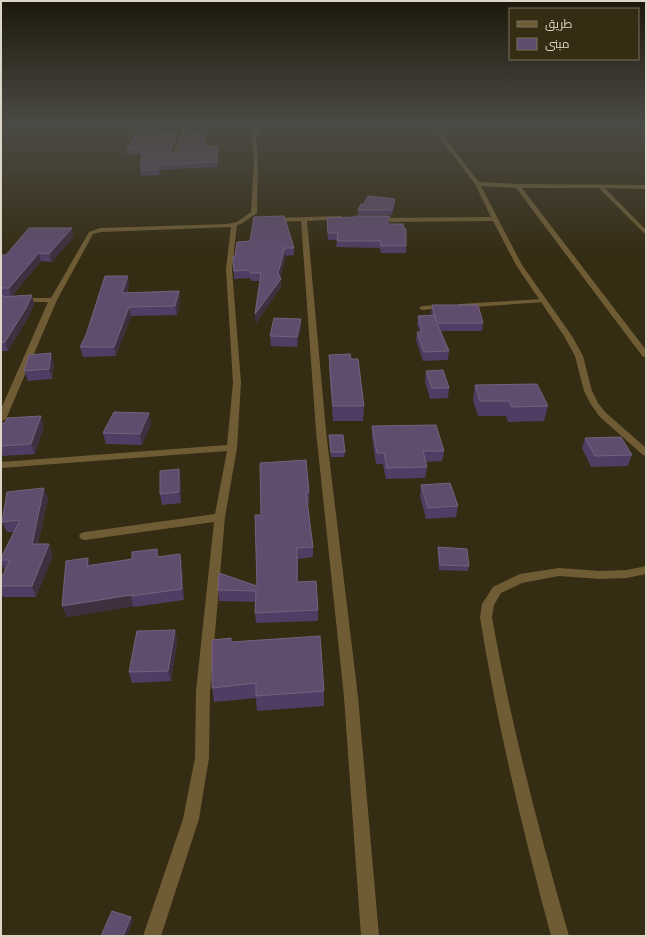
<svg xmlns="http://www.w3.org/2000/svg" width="647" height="937" font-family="'DM Sans',Cairo,sans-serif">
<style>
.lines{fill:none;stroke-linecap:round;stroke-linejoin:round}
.lane{fill:#6f5c35;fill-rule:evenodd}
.street{fill:#6f5c35;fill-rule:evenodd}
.wall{fill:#513d63}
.shaded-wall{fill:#402f3f}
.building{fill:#604d6e;stroke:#74627c}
</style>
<rect width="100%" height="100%" fill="#352c14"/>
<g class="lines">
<path class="lane" d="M543,299L545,300V302L459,308L456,306L459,304Z
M441,305L444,307L443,308L422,310L419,308L422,306Z"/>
<path class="street" d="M184,125H188L176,157L172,158Z
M257,125H261L256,138L258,162L257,213L241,224L237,225L232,269L241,383L237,448L225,517L210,691L209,758L199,819L161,936H143L183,819L195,758L196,691L214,522L85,540L81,539L79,536L81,533L85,532L215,514L227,451L1,468V462L227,445L233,383L226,269L231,227L101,232L93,234L57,300L6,419L1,422V409L48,302H1V298H51L89,232L100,228L226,224L237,222L251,212L254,162L252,138Z
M430,125H434L479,182L518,184L646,185V189L605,188L646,230V235L599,188H522L646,350V357H643L516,188L481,186L522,265L572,336L583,356L592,391L598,403L605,412L646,448V456L643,455L599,416L590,403L584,391L575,356L564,336L516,265L493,221L377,222L374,220L377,218L491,217L475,184Z
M341,216L343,217V219L307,221L326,431L358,697L379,936H361L344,697L316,431L301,221L273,222L270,220L273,218Z
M646,566V574L627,578L600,579L559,576L522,583L501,593L494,605L492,617C511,725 539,831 569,936H551C523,831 497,725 480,617L482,604L493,587L520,574L559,568L600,571L627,570Z"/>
</g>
<path class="wall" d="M135,125H162L159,133L178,138L172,154L177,153L206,132V137L204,146H218V151L217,167L159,170L160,175L141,176V170L142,154L127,155V150L138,130H136Z
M395,204L392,215H358V210Z
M389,222V224L406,246V253H381L380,248L336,247L337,240H328L327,224Z
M74,236L52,262L41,261L12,296L32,295L34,304L29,316L8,351H1V255H6Z
M237,242L294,248V255L286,256L280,277L281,279V287L256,323L255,314L260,281H251L250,278L234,279L233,261L235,256Z
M129,285L127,293L179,291L180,301L177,315L131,316L116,356L83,357L80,347Z
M432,305L483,323L482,331H440L449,351L448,360L423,361L416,340L417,332H420L417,324L418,316L432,315L431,313Z
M301,319V328L297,347L271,346L270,336Z
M329,355L351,359L364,406L363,421H333L329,369Z
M54,363L52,379L28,381L24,371Z
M426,371L449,388L448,398L430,399L425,381Z
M475,385L548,406L544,421L508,422L506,416H478L473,400Z
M149,413L151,424L142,445L106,444L103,433Z
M1,423L44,426L35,454L1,456Z
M372,426L444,451L442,461L425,462L427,467L425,478L386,479L383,464H376L372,437Z
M329,435L345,452L344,457H331L329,440Z
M585,438L632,455L628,466L591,467L582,448Z
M260,463L309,492V503H307L313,547V557L298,559V582L318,610V621L256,623L255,613L256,602L219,601L218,590L257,586L261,515Z
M181,480V503L162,505L160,494Z
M421,485L458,506L456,517L426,519L420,496Z
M48,498L38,544L53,555L36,597H3L1,593V579L5,571L1,563V558L14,532H7L2,522Z
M438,547L469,566L468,571L439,570L438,553Z
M157,549L159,557L180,554L182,565L184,600L134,607L133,606L67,617L62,606L88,558L90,565L132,559Z
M175,630L177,641L171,681L132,683L129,672Z
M231,642L324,691V706L257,711L256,698L214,702L212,688Z"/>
<path class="shaded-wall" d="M160,125H162L158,138L157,133Z
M206,132V137L203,151V146Z
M177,133L178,138L171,157L170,152Z
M395,199V204L392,215V210Z
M390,216L389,222L386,230L387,224Z
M72,228L74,236L52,262L49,254Z
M285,248L286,256L278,281V273Z
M39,253L41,261L11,296L9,288Z
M128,276L129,285L124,302L122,293Z
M281,279V287L256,323L255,314Z
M179,291L180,301L177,315L175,306Z
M32,295L34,304L29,316L8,351L5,342Z
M129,307L131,316L116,356L114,347Z
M301,319V328L297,347V337Z
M51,353L54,363L52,379L49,369Z
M149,413L151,424L142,445L140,434Z
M41,416L44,426L35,454L31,444Z
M179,469L181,480V503L179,492Z
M44,488L48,498L36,555L32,544Z
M49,544L53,555L36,597L32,586Z
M157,549L159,560L157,557Z
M180,554L182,565L184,600L182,589Z
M88,558L91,569L87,566Z
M131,595L133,606L67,617L62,606Z
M175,630L177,641L171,681L168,671Z
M131,917L133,921L127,936H123Z"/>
<path class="building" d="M135,125H160L157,133H177L170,152L172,154L177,153L184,133L206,132L203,146H218L217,162L158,165L159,169L141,170V157L144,149L127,150L141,125Z
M368,196L395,199L392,210H358L361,204H364Z
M284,216L294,248H285L278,273L281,279L255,314L261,273H250L249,270L234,271L233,261V256H235L237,242L250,241L254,217Z
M355,216H390L387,224H403L404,229H406V246H381L380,241H337L338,233H328L327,218L355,217Z
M29,228H72L49,254L39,253L9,288H1V255H6Z
M105,276H128L122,293L179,291L175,306L129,307L114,347H80L86,335Z
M1,295H3L1,297L32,295L26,308L5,342H1Z
M432,305H478L483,323H437L449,351L424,352L417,332H422L418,316L434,315L436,321Z
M274,318L301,319L297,337L270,336Z
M51,353L49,369L24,371L29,355Z
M350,354L351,359H358L364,406H333L329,355Z
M443,370L449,388H432L426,371Z
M537,384L548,406L512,407L509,401H480L475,385Z
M114,412L149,413L140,434L103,433Z
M41,416L31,444L1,446V423H5L7,418Z
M436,425L444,451H423L427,467L387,468L384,453H377L372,426Z
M329,435H343L345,452H331Z
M621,437L632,455L595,456L585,438Z
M306,460L309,492L306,493L313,547L297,548V582L316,581L318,610L255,613L256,591L218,590L219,573L257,586L255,515H261L260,463Z
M179,469V492L160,494V471Z
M450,483L458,506L428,508L421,485Z
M44,488L32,544H49L32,586H1V579L10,560H1V558L20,520L2,522L7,492Z
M438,547L467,549L469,566L440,565Z
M157,549V557L180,554L182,589L131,596V595L62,606L66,561L88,558L87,566L132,559V552Z
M175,630L168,671L129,672L137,631Z
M320,636L324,691L256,696V683L212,688V640L231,638V642Z
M112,911L131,917L123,936H101Z"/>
<linearGradient id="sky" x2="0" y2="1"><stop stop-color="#1d180b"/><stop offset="0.49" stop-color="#4b4b45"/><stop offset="1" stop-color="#4b4b45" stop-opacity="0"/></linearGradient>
<rect width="647" height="256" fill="url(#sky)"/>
<rect width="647" height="937" fill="none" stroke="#dcd6c8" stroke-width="4"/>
<rect x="509" y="8" width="130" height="52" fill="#352c14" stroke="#78705c"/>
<rect x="517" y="21" width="20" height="6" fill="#6f5c35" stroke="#78705c"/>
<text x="545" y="28" font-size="12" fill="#dcd6c8">طريق</text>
<rect x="517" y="38" width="20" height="12" fill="#604d6e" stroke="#78705c"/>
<text x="545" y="48" font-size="12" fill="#dcd6c8">مبنى</text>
</svg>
